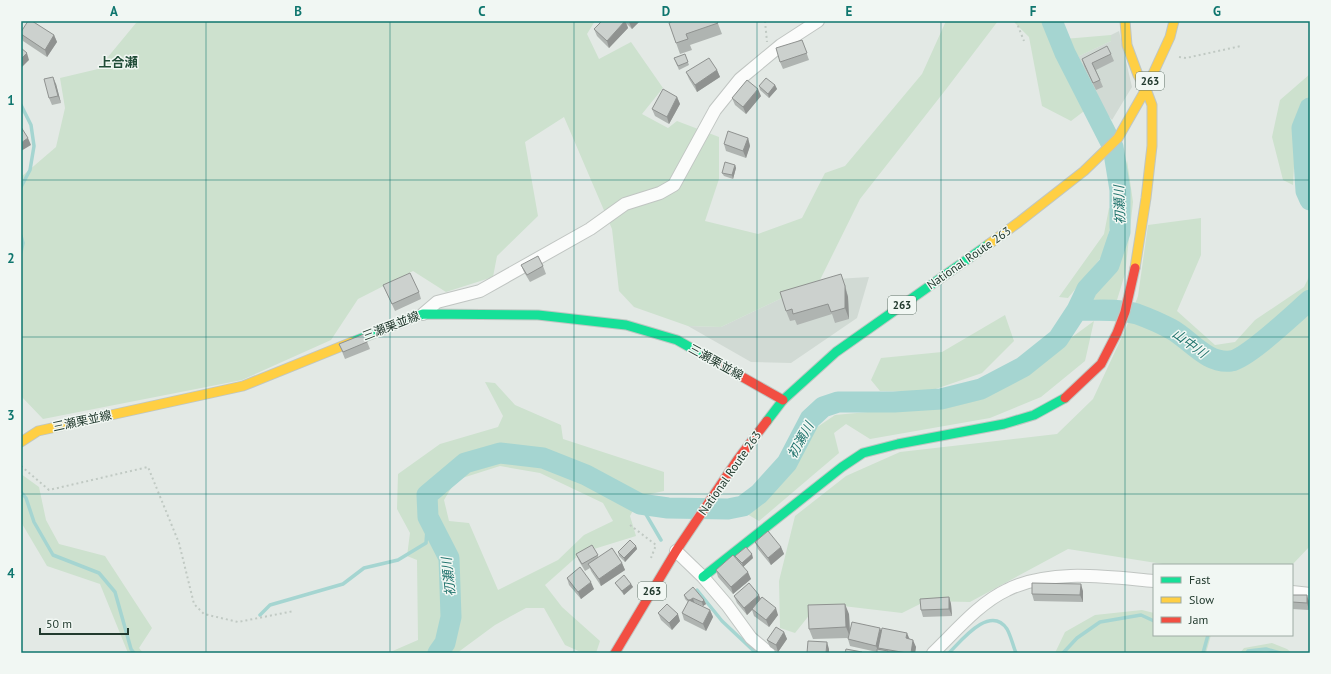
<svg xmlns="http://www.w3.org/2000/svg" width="1331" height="674" font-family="'PT Sans','Noto Sans JP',sans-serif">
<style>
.built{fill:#d1dad4}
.green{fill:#cde1ce;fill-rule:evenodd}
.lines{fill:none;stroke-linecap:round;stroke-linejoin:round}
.stream{stroke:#a5d5d1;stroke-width:3.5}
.river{stroke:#a5d5d1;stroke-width:21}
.street-casing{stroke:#c0c5c2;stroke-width:14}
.fast-casing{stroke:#bfc6c2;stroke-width:11}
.slow-casing{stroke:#bfc6c2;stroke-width:11}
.jam-casing{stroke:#bfc6c2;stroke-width:11}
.path{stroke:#c0c9c3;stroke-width:2;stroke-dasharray:2 3;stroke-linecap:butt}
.street{stroke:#fbfcfb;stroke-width:12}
.fast{stroke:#16e098;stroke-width:9}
.slow{stroke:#ffcf43;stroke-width:9}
.jam{stroke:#f24e42;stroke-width:9}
.wall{fill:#afb4b1}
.shaded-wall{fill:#8f9290}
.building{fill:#ccd1ce;stroke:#8f9290}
.grid{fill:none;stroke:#0f766e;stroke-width:1;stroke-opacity:0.55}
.labels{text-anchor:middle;stroke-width:3;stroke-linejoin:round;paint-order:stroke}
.shield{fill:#f1f7f3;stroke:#607369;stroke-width:1}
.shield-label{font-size:11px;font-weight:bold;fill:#223a2e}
.street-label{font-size:12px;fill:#223a2e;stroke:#f1f7f3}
.neighbourhood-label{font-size:13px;font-weight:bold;fill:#1f4b36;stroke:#f1f7f3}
.water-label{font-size:13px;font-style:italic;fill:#20736d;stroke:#f1f7f3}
.neatline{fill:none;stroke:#0f766e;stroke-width:1.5}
.grid-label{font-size:13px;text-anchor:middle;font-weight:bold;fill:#0f766e}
</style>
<rect width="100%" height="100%" fill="#e3e9e5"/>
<path class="built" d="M1119,31L1132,87L1112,120L1096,102L1075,58L1111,41V35Z
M869,277L857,318L791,363L751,362L688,326L721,327L820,280Z"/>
<path class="green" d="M143,21H595L587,34L599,59L631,42L663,88L642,114L668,128L677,121L719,137V179L705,221L758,234L802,218L825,173L845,166L922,74L946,21H998L947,88L860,199L820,280L721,327L688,326L634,307L619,291L612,229L564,117L525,142L538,216L497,256L493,277L446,292L413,271L358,299L331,340L242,380L43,419L21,396V177L56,147L65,108L60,78L98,69L136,23Z
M1013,21H1061L1064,39L1111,35V41L1075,58L1096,102L1071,121L1042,106L1029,37Z
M1310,74V100L1308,101L1296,129L1293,185L1283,180L1272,137L1280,100Z
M1127,160L1133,202L1125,274L1117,300L1089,305L1120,253L1128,205L1124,173Z
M1109,208L1114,209L1104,254L1068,298L1059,297L1104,234Z
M1201,218V255L1177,311L1215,345L1235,342L1255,320L1304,287L1310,275V546L1292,565H1169L1068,549L970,602L926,601L902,613L843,606L811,613L795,633L780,628L779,581L795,516L846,476L900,452L1057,434L1093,399L1126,328L1138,296L1148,225Z
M1005,315L1014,341L982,373L927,392L880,391L871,380L881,358L942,352Z
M1094,321L1085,361L1041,397L990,418L870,439L846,424L834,433L839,453L759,521L747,514L792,469L813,430L835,415L943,405L1011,382Z
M485,382L495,383L515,405L561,425L563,439L664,472V491L641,496L630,516L636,536L581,553L545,585L562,607L600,641L596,653H583L565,645L544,608H526L495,625L457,653H388L418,640L417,560L407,556L410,533L397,509L398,474L440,444L498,427L503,416ZM500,466L540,473L603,503L613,521L584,535L558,560L498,590L469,523L449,521L444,500L456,480Z
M21,474L39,487L46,520L59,544L105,556L152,628L139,648L143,653H128L100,584L47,566L21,522Z
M1142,610L1154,613V635H1211L1206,653H1055L1065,632L1095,615Z
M1272,643L1287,649L1292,653H1240L1244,648Z"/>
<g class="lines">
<path class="stream" d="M21,105L31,125L34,146L30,170L21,187
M21,236L23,243L21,252
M21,492L26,498L34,522L53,555L99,573L115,592L131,649L134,653
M640,504L661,540
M697,590L722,621L756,653
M260,615L270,605L343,584L364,568L398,560L426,543L428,517
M949,653C961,641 990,604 1007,629C1011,636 1013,646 1016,653
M1063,653L1077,638L1100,622L1141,615L1154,621
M1203,653L1208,635
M1247,653L1248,651L1266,649L1280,653"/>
<path class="river" d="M1310,108L1302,128L1306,191L1310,200
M1077,310C1096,311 1118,308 1137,314C1148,318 1160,323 1171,329C1190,339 1206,364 1231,361C1248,358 1295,313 1310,300
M438,653L445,643L451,617L449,558L428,517L427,495L465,463L500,453L543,458L586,475L640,504L668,508L728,509L743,506L759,494L787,463L810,419L823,407L838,402H894L941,399L981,389L1023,367L1058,339L1077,310L1087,289L1109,265L1120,232V190L1113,147L1065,53L1052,21"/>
<g class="street-casing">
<path id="street" d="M423,314L437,302L480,291L590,229L625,204L660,193L674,185L715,110L740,79L781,45L818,21
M676,551L703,577L727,605L751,638L769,653
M1292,592L1310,594
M933,653C955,632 979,603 1007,590C1050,568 1108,577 1154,581"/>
</g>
<g class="fast-casing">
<path id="fast" d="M352,342L423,314L538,315L626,325L677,340L723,366
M767,421L783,400L836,352L989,244
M703,577L842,467L863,453L898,444L1004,424L1034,415L1065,398"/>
</g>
<g class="slow-casing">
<path id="slow" d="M1125,21L1127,45L1138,75L1146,89L1152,105V146L1146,198L1135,268
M989,244L1019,222L1084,171L1118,138L1146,89L1170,37L1174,21
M21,442L38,431L243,386L352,342"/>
</g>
<g class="jam-casing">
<path id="jam" d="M723,366L783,400
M1065,398L1101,364L1117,333L1125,312L1135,268
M615,653L676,551L738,459L767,421"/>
</g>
<path class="path" d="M765,21L767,42
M1016,21L1024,41
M1179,57L1186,58L1241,46
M21,466L49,490L148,467L179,543L194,604L204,614L238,622L294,611
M630,525L656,545L651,558"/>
<use href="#street" class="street"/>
<use href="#fast" class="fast"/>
<use href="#slow" class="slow"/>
<use href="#jam" class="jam"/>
</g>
<path class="wall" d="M602,21H640L632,29L627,24L628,28L609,48L597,36L594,29Z
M717,21L722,34L690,45L692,50L680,54L669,23Z
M21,32L54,35L57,42L47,57L23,41L21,36Z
M802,40L809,60L783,69L780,62Z
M685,54L689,65L679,70L674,58Z
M1111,54L1114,61L1096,70L1103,87L1096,90L1084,66L1082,59Z
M717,70L720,77L697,92L689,79L686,72Z
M56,84L61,103L52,105L49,98Z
M775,85L777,89L769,98L760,90L759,86Z
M761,96L746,114L735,105L732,98Z
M677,97L680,104L669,124L655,116L652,109Z
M748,138L750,146L746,158L726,151L724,144Z
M735,165L736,168L733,179L724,176L722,173Z
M521,265L543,266L546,274L530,282L524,272Z
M845,284L848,297L849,319L835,323L832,314L797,325L795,320L790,321L786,311Z
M383,285L419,292L421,299L395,311Z
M364,334L370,349L345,359L339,344Z
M755,542L781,547L784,554L771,565L758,549Z
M636,546L637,549L625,562L619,556L618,552Z
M576,554L598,555V557L622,563L625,570L601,586L591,571L590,568L585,571L579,561Z
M735,556L753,558L743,567L751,579L733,594L718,577L716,570L737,559Z
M567,578L594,589L581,599L569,585Z
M615,583L631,584L633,587L624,595L617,586Z
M1083,591V602L1034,601L1032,594Z
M684,595L704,600L706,604L703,606L694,602H693L710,610L713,617L706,631L684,620L682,613L688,602L685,599Z
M1292,595L1309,602V610L1292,609Z
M734,596L761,598L778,615L769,627L754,616L752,610L747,615L737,603Z
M949,597L951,604L952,616L923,617L921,610Z
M658,613L680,621L672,630L661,620Z
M849,614L850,630L882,632L910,639L916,647L915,653H877V652L850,646L848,639V638L813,639L809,629Z
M784,632L787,639L778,652L770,647L767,640Z"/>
<path class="shaded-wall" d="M625,21L628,28L609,48L607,41Z
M631,21H640L632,29L629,22Z
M54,35L57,42L47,57L45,50Z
M27,53L29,60L21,68V59Z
M717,70L720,77L697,92L695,85Z
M53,77L56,84L61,103L58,96Z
M775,85L777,89L769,98L768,94Z
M758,89L761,96L746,114L743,107Z
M677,97L680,104L669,124L667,117Z
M28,138L31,145L21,151V143Z
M748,138L750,146L746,158L743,151Z
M735,165L736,168L733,179L732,175Z
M841,274L848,297L849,319L845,308Z
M636,546L637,549L625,562L624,558Z
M781,547L784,554L771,565L768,558Z
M752,554L753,558L743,567L742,563Z
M622,563L625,570L601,586L599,579Z
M748,572L751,579L733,594L731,587Z
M591,582L594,589L581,599L578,592Z
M631,584L633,587L624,595L622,591Z
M1081,584L1083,591V602L1080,595Z
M759,595L762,602L752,609V610L747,615L744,608Z
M1307,595L1309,602V610L1307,603Z
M949,597L951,604L952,616L949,609Z
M693,598L694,602L690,605L689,601Z
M704,600L706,604L703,606L702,602Z
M845,604L849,614L850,637L846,627Z
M776,608L778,615L769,627L766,620Z
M710,610L713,617L706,631L703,624Z
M678,614L680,621L672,630L669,623Z
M880,628L883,635L878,648L879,650V653L876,646Z
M784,632L787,639L778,652L776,645Z
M907,633L910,640L906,638Z
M913,640L916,647L915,653H911Z
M827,642L829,649V653H826Z"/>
<path class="building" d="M28,21H32L54,35L45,50L21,34V32Z
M602,21H625L607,41L594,29Z
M673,21H717L718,23L686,34L688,39L676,43L669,23Z
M802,40L807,53L780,62L776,48Z
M1107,46L1111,54L1092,63L1100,80L1093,83L1082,59Z
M21,48L27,53L21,59Z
M685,54L688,62L678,66L674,58Z
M709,58L717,70L695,85L686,72Z
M53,77L58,96L49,98L44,79Z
M766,78L775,85L768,94L759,86Z
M747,80L758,89L743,107L732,98Z
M663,89L677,97L667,117L652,109Z
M21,127L28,138L21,143Z
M728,131L748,138L743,151L724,144Z
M725,162L735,165L732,175L722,173Z
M538,256L543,266L527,275L521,265Z
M410,273L419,292L392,304L383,285Z
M841,274L845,286V308L831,312L828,304L793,314L792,309L786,311L780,292Z
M364,334L367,342L343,352L339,344Z
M768,531L781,547L768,558L755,542Z
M630,540L636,546L624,558L618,552Z
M592,545L598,555L582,564L576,554Z
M746,547L752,554L742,563L735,556Z
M612,548L622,563L599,579L588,564Z
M733,555L748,572L731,587L716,570Z
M580,567L591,582L578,592L567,578Z
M624,575L631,584L622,591L615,583Z
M749,583L759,595L744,608L734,596Z
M1032,583L1081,584L1080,595L1032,594Z
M693,587L704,600L702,602L693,598L690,600H688L684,595Z
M1292,595H1307V603L1292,602Z
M762,597L776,608L766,620L752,609Z
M949,597V609L921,610L920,599Z
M689,600L710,610L703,624L682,613Z
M667,604L678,614L669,623L658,613Z
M845,604L846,627L809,629L808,605Z
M852,622L880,628L876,646L848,639Z
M776,627L784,632L776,645L767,640Z
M882,628L907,633L906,638L913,640L911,653H907L878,648Z
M808,641L827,642L826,653H807Z
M846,649L862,652V653H845Z
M877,649L888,651V653H877Z"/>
<path class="grid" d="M206,21V653M390,21V653M574,21V653M757,21V653M941,21V653M1125,21V653M21,180H1310M21,337H1310M21,494H1310"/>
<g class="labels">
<g class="shield">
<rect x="1136" y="72" width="28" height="18" rx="3"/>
<rect x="888" y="296" width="28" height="18" rx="3"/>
<rect x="638" y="582" width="28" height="18" rx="3"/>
</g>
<g class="shield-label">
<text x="1150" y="85">263</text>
<text x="902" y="309">263</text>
<text x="652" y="595">263</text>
</g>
<g class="street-label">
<text transform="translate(969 258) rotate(-35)" y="4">National Route 263</text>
<text transform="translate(391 326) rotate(-21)" y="4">三瀬栗並線</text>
<text transform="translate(716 362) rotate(29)" y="4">三瀬栗並線</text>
<text transform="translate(82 421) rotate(-12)" y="4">三瀬栗並線</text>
<text transform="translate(730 473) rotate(-55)" y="4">National Route 263</text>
</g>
<g class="neighbourhood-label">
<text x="118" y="67">上合瀬</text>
</g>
<g class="water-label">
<text transform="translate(1119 205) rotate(-92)" y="5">初瀬川</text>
<text transform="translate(1190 343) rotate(36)" y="5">山中川</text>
<text transform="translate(800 440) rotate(-61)" y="5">初瀬川</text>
<text transform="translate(448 577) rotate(-96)" y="5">初瀬川</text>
</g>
</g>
<rect width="1331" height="674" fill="none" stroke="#f1f7f3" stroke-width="44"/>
<rect x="1153" y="564" width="140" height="72" fill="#f1f7f3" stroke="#9eaba4"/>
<rect x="1161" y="577" width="20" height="6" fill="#16e098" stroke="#9eaba4"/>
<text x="1189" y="584" font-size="12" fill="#223a2e">Fast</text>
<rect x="1161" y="597" width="20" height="6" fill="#ffcf43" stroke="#9eaba4"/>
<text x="1189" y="604" font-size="12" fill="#223a2e">Slow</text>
<rect x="1161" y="617" width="20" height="6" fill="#f24e42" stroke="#9eaba4"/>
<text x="1189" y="624" font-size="12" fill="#223a2e">Jam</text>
<path d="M40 628v6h88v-6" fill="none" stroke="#223a2e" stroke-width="2"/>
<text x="46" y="628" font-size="12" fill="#223a2e" stroke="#f1f7f3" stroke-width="3" paint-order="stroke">50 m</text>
<rect x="22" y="22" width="1287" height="630" class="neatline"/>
<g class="grid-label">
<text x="114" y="16">A</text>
<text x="298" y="16">B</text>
<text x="482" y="16">C</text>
<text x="666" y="16">D</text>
<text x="849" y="16">E</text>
<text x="1033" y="16">F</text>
<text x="1217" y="16">G</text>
<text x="11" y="105">1</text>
<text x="11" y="263">2</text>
<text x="11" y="420">3</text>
<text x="11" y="578">4</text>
</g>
</svg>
